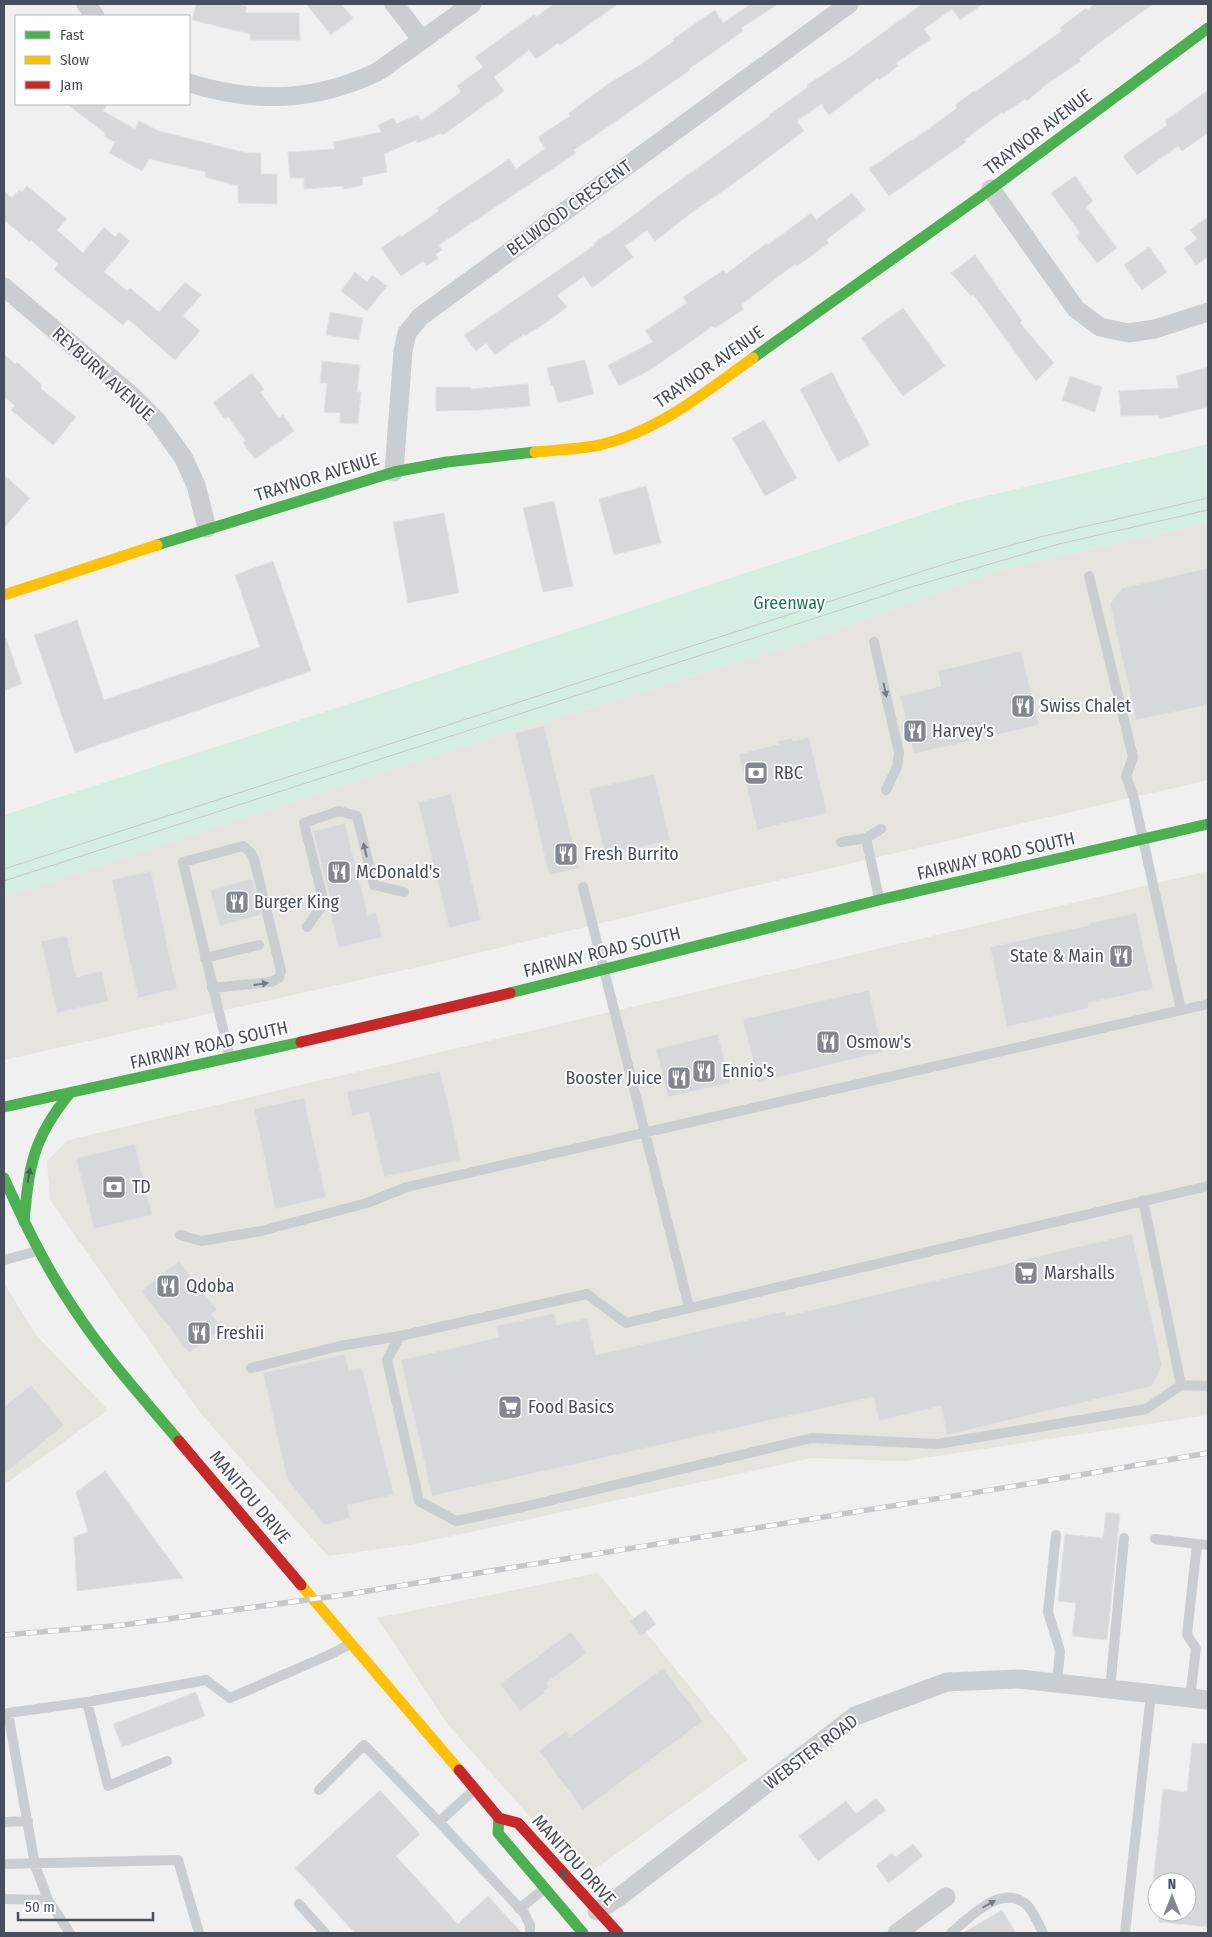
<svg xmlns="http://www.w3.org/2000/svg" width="1212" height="1937" font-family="'Fira Sans Condensed',sans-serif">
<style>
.commercial{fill:#e5e4de}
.green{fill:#d5eee2}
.building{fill:#d7d8da;stroke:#e1e2e3}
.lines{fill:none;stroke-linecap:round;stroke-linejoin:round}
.lane{stroke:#cbced1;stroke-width:10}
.street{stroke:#cbced1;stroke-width:19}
.fast{stroke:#4caf50;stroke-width:11}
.slow{stroke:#ffc107;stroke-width:11}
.jam{stroke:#c62828;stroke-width:11}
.tram{stroke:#c6c7ca;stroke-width:1}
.rail-casing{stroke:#c6c7ca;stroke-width:5.5}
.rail{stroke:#fff;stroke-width:4;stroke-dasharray:11;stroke-linecap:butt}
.oneway{fill:#767b84}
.oneway2{fill:#48595a}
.labels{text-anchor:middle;stroke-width:4;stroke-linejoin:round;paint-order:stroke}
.street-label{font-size:18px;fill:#484f5b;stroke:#fff}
.park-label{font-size:18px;fill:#1c7956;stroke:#fff}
.poi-label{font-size:18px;fill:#484f5b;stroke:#fff;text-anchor:start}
</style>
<rect width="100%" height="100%" fill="#f0f0f0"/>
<path class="commercial" d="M1208,523V780L737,890L453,959L4,1060V897L404,765L804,642L1000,570Z
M1208,871V1415L904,1461L812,1458L415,1544L328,1556L201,1414L50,1200L47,1161L68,1140Z
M4,1283L36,1335L108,1410L4,1485Z
M598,1573L748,1759L584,1877L448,1725L377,1618Z"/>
<path class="green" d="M1208,444V523L1000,570L804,642L404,765L4,897V815L352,703L961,502Z"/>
<path class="building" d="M196,4H235L247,7L245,13H299L300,40H250V34L192,20Z
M306,4H341L353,18L331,35Z
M554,4H618L560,45L558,43L536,59L529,50L494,77L504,91L443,135L441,133L417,143L416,140L384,154L387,172L362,177L363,185L344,189L343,186L304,189V178H290L288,152L335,149L333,142L381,132L378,125L394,118L396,124L418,115L421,121L461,92L457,86L483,67L475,57L534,15L536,17Z
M751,4H778L741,28L743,31L689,69L690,70L574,150L576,153L439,245L442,250L436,254L438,258L427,266L423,261L401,276L381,248L400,235L401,237L439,211L437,208L509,159L516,169L545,149L538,137L570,116L569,113L608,84L640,65L674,41L673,39L715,10L723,23Z
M922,4H983L960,20L952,9L924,29L931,39L896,63L898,66L879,80L878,78L829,115L821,104L797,121L804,131L733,184L695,210L655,241L647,230L625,246L633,257L592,288L584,276L557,295L567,307L550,320L525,336L524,334L495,355L486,343L476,351L464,335L595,245L594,243L621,225L657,197L770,116L769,115L808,87L807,85L850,57Z
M1095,4H1153L1107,37L1079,59L1081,61L1044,86L1027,101L1025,99L1003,114L1002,112L964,140L966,142L889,196L869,169L911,140L912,141L957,108L955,105L974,91L975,92L1062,31L1060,28L1086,8L1087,10Z
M1208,90V133L1182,151L1178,146L1137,175L1123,156L1167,125L1165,121Z
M67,104H108L103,111L135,129L139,121L159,131L246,153H261V174H277V204L238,203V186L205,177L206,172L149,159L142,171L109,153L115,142L104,136L105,133Z
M1075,176L1093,201L1086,207L1117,248L1097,263L1076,236L1080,233L1051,193Z
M27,186L67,219L57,230L83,253L104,227L115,237L119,232L130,241L104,272L127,291L130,288L159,312L185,282L201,295L183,316L200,331L175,360L128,319L123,325L68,281L54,269L58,264L31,240L30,242L4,220V191L12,198L19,190L22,192Z
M852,193L865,210L826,240L829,243L797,266L795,264L741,305L744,309L715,328L713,326L650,370L619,386L608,365L653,342L645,331L687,303L683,297L724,270L726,274L767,243L768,245L811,213L816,220Z
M1208,217V257L1196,265L1184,248L1197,239L1190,230Z
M1149,247L1167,272L1142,290L1124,265Z
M975,255L1022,321L1020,323L1054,363L1036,381L973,294L971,296L951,273Z
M355,272L367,282L372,275L387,286L367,311L341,291Z
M903,308L945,366L903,396L861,338Z
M330,312L363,318L359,340L326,335Z
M4,354L15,364L17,362L42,385L40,388L76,417L53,445L11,410L15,406L4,396Z
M585,360L594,394L558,403L553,385H551L547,368Z
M322,361L360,365L357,392H361L358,424L340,423V413L324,412L327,383H320Z
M1208,367V407L1159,419V415L1121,416L1119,391L1179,388L1176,376Z
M832,372L870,445L838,462L800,389Z
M252,373L264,389L260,392L279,418L283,415L294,431L255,459L243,443L246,441L228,417L225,419L213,403Z
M1070,376L1102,387L1095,412L1062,400Z
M528,384L530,406L480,410L436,411V387H471V389Z
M764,420L797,478L765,496L732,438Z
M4,475L30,498L4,528Z
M646,486L661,543L614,555L599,499Z
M554,501L573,586L543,592L523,508Z
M444,513L459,593L408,603L393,522Z
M273,561L311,671L75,753L34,635L77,620L104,700L260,647L235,575Z
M1208,568V705L1136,720L1110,604L1122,588Z
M4,638H6L22,684L4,690Z
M1021,651L1039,725L914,754L900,696L941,686L938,671Z
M544,726L579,868L549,875L515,733Z
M809,737L827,813L757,830L739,754L779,744L778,741L792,738L793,741Z
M654,774L670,840L605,855L589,789Z
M451,794L481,920L449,928L418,802Z
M345,823L368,915L376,913L382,937L339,948L329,908L331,901L313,831Z
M151,871L177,989L138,998L112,880Z
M252,879L261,915L220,926L210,890Z
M1136,913L1153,989L1088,1003L1089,1008L1007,1027L990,947L1090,925V923Z
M67,936L76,977L102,971L108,1001L57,1013L41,941Z
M869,990L883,1052L758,1082L743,1019Z
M718,1034L730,1083L668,1097L656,1049Z
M440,1071L461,1160L384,1177L369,1112L352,1116L347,1092Z
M304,1098L326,1197L275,1209L254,1109Z
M135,1144L152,1215L94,1229L76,1158Z
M1132,1234L1162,1365L1152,1386L947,1435L941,1406L879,1421L874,1397L432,1496L401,1360L499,1337L496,1326L554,1313L557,1325L587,1318L596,1355L785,1311L786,1316Z
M179,1261L217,1310L211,1314L222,1328L189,1353L141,1291Z
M345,1354L349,1371L362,1368L394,1495L347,1505L350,1518L324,1525L287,1479L263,1373Z
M31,1385L64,1425L4,1474V1407Z
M105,1471L183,1578L77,1591L74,1537L88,1532L76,1492Z
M1106,1512L1120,1514L1107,1640L1072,1636L1076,1603L1058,1601L1065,1534L1103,1538Z
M645,1610L656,1624L641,1636L630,1621Z
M571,1632L587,1653L546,1683L549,1687L544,1691L545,1693L520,1711L500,1684Z
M663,1668L703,1721L583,1810L539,1751L566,1731L570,1737Z
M196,1692L205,1716L122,1747L113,1724Z
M1192,1743L1208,1744V1927L1159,1922V1912H1187V1882H1153L1163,1789L1187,1792Z
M380,1790L420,1834L396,1856L458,1924L488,1896L522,1933H355L295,1868Z
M876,1798L886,1810L818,1861L799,1836L846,1801L856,1814Z
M913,1844L923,1856L889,1883L876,1866L892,1853L896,1857Z
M1002,1910L1016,1933H963Z"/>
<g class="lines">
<path class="lane" d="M1089,576L1133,757L1126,776L1134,799L1181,1010
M874,642L899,753L897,767L886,790
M866,838L879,898
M841,842L866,838L881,829
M583,887L689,1307
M307,927L324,903L304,823L339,811L357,816L374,885L404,892
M205,958L259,945
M212,988L271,982L279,978L281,971L254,859L251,853L243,846L183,862L230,1058
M1143,1200L1181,1385
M180,1235L201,1241L261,1231L367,1203L407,1187L1208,1004
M4,1260L38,1251
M400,1336L387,1360L419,1501L456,1521L523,1507L812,1438L938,1444L1146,1409L1181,1385L1208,1386
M251,1368L340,1346L400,1336L587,1294L626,1323L1208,1186
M1056,1535L1048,1612L1060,1651L1057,1683
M1155,1539L1197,1544
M1110,1690L1124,1538
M1190,1698L1196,1648L1187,1635L1197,1544L1208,1545
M87,1702L108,1786L167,1761
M319,1790L364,1745L439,1822L474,1790
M4,1822L28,1821
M439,1822L524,1913L530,1925V1933
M4,1864L178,1860L199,1933
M4,1899L48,1900
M299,1904L325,1933
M519,1909L544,1889
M70,1933L48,1900L35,1865L8,1713L87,1702L206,1680L230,1698L329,1655L350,1644
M951,1933C970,1918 1002,1881 1028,1906C1034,1913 1039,1925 1043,1933
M1125,1933L1151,1694"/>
<path class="street" d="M86,4L95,16
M394,4L422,40
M189,83C254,103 313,102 375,73C385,68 394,59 404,53C427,37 449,20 472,4
M991,189L1076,309L1100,327L1128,333L1155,329L1208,312
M4,287L131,395L157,421L183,457L196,485L207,528
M394,472L403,351L407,333L420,317L849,4
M597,1911L619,1897L855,1716L947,1682L1020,1679L1208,1700
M897,1933L946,1897"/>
<path class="fast" d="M753,358L991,189L1208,28
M157,545L394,472L447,462L535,452
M510,993L879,900L1208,824
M4,1107L301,1042
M4,1178C24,1222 45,1266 72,1306C103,1354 142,1397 179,1441
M24,1222C29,1165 33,1138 70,1093
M499,1818L498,1833L583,1933"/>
<path class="slow" d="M535,452C557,450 579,449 600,445C659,431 705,392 753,358
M4,595L157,545
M301,1585L459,1770"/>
<path class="jam" d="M301,1042L510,993
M179,1441L301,1585
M459,1770L499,1818L518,1823L618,1933"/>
<path class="tram" d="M4,869L951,562L1044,536L1208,498
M4,881L911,587L1059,544L1208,510"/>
<g class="rail-casing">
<path id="rail" d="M4,1635L123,1625L343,1595L1021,1485L1208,1453"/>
</g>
<use href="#rail" class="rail"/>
</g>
<defs><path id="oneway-solid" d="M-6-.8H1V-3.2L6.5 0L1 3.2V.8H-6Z" transform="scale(1.25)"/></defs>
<g class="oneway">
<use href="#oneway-solid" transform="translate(885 690) rotate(78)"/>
<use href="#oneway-solid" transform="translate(365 850) rotate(-104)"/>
<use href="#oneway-solid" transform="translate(261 984) rotate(-8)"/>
<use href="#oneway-solid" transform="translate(989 1904) rotate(-30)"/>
</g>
<g class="oneway2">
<use href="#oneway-solid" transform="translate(29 1175) rotate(-81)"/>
<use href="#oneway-solid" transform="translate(564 1875) rotate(-132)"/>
</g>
<defs>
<g id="restaurant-square" transform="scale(1.25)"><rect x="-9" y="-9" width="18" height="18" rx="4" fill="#83878f" stroke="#fff"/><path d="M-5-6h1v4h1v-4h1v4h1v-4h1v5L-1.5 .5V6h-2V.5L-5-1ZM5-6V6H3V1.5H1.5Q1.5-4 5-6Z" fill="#fff"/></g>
<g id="bank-square" transform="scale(1.25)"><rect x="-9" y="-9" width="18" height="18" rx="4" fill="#83878f" stroke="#fff"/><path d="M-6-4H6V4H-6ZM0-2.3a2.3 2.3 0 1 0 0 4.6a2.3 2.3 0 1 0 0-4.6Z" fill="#fff"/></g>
<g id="supermarket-square" transform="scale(1.25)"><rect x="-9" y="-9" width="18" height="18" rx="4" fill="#83878f" stroke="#fff"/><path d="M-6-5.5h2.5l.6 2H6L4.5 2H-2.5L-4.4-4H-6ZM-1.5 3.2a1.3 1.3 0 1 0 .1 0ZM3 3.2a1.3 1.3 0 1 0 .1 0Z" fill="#fff"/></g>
</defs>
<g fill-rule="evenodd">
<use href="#restaurant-square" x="1023" y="706"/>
<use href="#restaurant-square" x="915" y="731"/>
<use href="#bank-square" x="756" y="773"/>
<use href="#restaurant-square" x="566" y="854"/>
<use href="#restaurant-square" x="339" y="872"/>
<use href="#restaurant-square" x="237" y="902"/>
<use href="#restaurant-square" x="1121" y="956"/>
<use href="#restaurant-square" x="828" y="1042"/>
<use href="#restaurant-square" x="704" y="1071"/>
<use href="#restaurant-square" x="679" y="1078"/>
<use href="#bank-square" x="114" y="1187"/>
<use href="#supermarket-square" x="1026" y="1273"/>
<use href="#restaurant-square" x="168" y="1286"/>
<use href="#restaurant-square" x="199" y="1333"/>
<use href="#supermarket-square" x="510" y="1407"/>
</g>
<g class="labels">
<g class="street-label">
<text transform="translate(1038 132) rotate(-37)" y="6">TRAYNOR AVENUE</text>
<text transform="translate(569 208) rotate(-36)" y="6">BELWOOD CRESCENT</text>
<text transform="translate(709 367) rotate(-35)" y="6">TRAYNOR AVENUE</text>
<text transform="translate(103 374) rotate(42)" y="6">REYBURN AVENUE</text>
<text transform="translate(317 477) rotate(-17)" y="6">TRAYNOR AVENUE</text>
<text transform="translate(996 856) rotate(-13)" y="6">FAIRWAY ROAD SOUTH</text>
<text transform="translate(602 952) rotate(-14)" y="6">FAIRWAY ROAD SOUTH</text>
<text transform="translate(209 1045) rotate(-13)" y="6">FAIRWAY ROAD SOUTH</text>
<text transform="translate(250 1497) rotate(50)" y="6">MANITOU DRIVE</text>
<text transform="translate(811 1752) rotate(-37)" y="6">WEBSTER ROAD</text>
<text transform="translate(574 1860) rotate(48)" y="6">MANITOU DRIVE</text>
</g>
<g class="park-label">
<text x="789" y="609">Greenway</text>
</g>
<g class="poi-label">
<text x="1040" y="712">Swiss Chalet</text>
<text x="932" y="737">Harvey's</text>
<text x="774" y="779">RBC</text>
<text x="584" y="860">Fresh Burrito</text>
<text x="356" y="878">McDonald's</text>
<text x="254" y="908">Burger King</text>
<text x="1104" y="962" text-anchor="end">State &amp; Main</text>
<text x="846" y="1048">Osmow's</text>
<text x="722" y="1077">Ennio's</text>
<text x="662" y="1084" text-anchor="end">Booster Juice</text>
<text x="132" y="1193">TD</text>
<text x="1044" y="1279">Marshalls</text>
<text x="186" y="1292">Qdoba</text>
<text x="216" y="1339">Freshii</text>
<text x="528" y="1413">Food Basics</text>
</g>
</g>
<rect width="1212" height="1937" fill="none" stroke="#484f5b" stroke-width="10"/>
<rect x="15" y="15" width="175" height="90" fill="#ffffff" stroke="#b6b9bd"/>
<rect x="25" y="31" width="25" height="8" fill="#4caf50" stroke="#b6b9bd"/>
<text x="60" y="40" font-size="15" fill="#484f5b">Fast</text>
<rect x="25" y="56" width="25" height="8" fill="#ffc107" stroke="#b6b9bd"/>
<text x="60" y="65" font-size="15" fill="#484f5b">Slow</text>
<rect x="25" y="81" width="25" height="8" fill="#c62828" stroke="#b6b9bd"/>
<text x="60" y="90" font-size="15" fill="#484f5b">Jam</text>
<g transform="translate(1172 1897)"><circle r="24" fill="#ffffff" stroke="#b6b9bd"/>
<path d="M0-4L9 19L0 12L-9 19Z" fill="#83878f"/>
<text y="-8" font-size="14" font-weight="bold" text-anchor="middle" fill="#484f5b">N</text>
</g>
<path d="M18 1912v8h135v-8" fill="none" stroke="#484f5b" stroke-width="2.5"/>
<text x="25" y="1912" font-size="15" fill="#484f5b" stroke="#ffffff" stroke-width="4" paint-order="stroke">50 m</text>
</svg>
